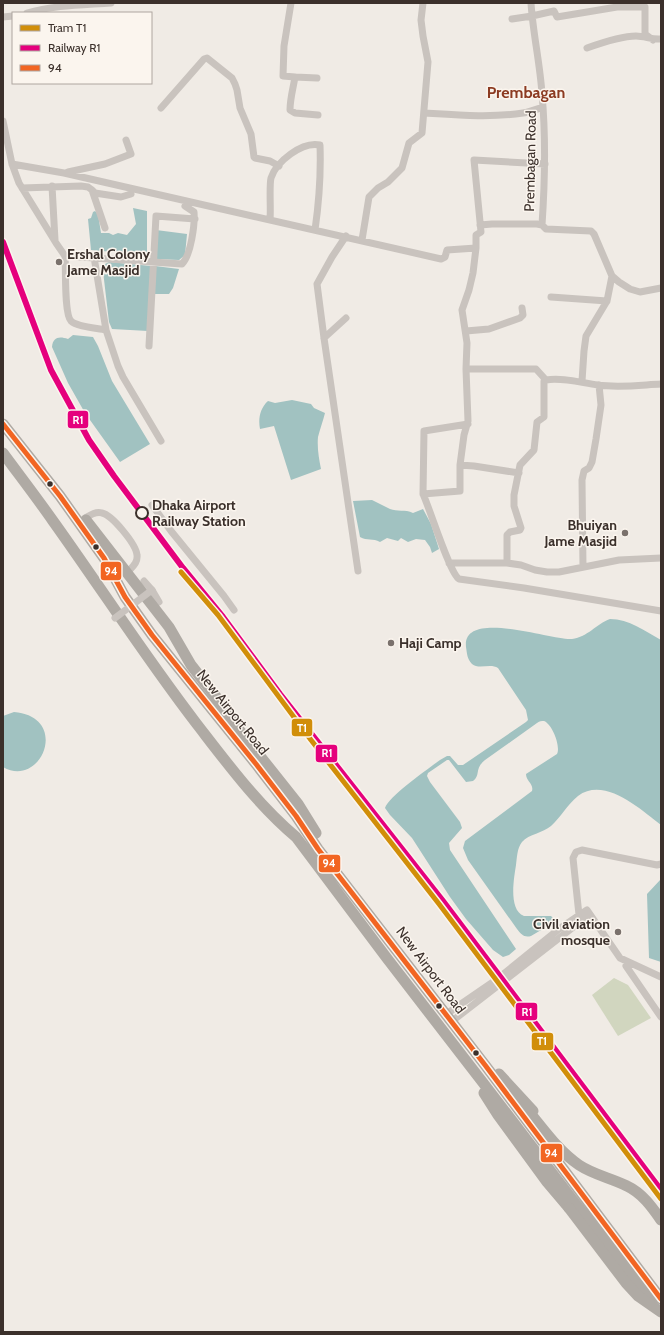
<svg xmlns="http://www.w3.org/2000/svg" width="664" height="1335" font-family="Cabin,sans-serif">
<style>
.green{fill:#d1d6bf}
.water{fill:#a1c2c1}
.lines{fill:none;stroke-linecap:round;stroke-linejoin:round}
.minor{stroke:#c9c3be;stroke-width:7}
.highway{stroke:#afaaa4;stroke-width:11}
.minor-bridge{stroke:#c9c3be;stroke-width:7}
.highway-bridge{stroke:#afaaa4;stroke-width:11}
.bus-1-casing{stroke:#fbf5ee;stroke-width:8}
.bus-1{stroke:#f26522;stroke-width:5}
.rail-1-casing{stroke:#fbf5ee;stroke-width:9}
.rail-1{stroke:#e5007d;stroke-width:6}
.tram-1-casing{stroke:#fbf5ee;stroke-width:8}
.tram-1{stroke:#d18e09;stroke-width:5}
.poi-dot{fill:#7a716c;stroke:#fbf5ee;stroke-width:1.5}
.bus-dot{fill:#3b302b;stroke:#fbf5ee;stroke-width:1.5}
.stop-dot{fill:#fbf5ee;stroke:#3b302b;stroke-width:2}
.labels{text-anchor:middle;stroke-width:3;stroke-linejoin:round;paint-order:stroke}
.street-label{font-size:14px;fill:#3b302b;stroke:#fbf5ee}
.poi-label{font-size:14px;font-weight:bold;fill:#3b302b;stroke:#fbf5ee;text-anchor:start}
.stop-label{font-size:14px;font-weight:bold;fill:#3b302b;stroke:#fbf5ee;text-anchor:start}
.quarter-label{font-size:16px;font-weight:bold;fill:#8c3b22;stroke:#fbf5ee}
.line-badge{stroke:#fbf5ee;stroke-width:1.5}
.badge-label{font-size:11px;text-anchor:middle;font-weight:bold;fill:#fff}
</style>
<rect width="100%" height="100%" fill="#f0ebe5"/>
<path class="green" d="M614,978L628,985L651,1018L618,1036L592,995Z"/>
<path class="water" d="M133,208L147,211V255L91,250L88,219L91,218L93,212L95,211L98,214L101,233H109L113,235L118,233L127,235L136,224Z
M156,230L187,234L185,255L179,260L156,259Z
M109,262L151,266L148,331L112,329L109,322L103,271L105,264Z
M155,266L179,269L173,288L169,294H153Z
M73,335L93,337L98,346L112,381L150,444L120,462L85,413L68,383L52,347C53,337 59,336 68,339Z
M292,400L311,404L314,408L325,413C323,421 320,429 318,437C317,448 319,459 321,469L291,480L274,426L260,429C258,419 260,408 268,401L275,403Z
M372,500C378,503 384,506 390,509C397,512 405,509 413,513L423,509L431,524L439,549L432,553L430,547L425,540L416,539L408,542L401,538L398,541L387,538L380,542C373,538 367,541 360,537L353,501Z
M610,619C629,619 645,631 661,640V825C641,810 605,776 578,796C567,805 561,817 551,826C543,833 529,834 522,842C517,848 517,858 516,865C514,878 508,910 524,916H551L553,918V923L531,936C524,938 521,934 517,929L468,860L463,848L465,841L532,791C534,784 526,781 526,774L557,754C561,746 552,724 544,721C541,721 540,721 537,723L485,760C474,769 481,775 473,781L466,782L449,760H447L428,773L427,776L430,782L460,822L462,828L449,843L450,850L516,949L509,955L503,957L493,950L466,919L450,897L412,838L390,815L385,808C389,796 428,769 440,760L447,756H450L458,765H463L526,722L528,720L526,710L498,668C490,663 479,670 472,664C467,659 467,653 466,647C462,608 553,641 572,639C588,637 596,624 610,619Z
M14,712C71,717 41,789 3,767V716Z
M661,879V962L649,958L647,894Z"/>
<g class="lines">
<path class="minor" d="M291,3L284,46L283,76L295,77
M531,3C533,34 540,63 542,94C546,138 545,181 542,225
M27,13C54,5 83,5 111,3
M3,17L13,16
M512,19L532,16L554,11L557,17L617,7H645V34L653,40
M587,48C601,43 622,36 636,36C645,36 652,40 661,39
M317,78L295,77C293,89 290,99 290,110L295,113L318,115
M161,108L204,59L207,58L232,78L235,84L237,90L240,108L251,134L254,157L255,158L270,161L279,166
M424,113C456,115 491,118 523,113C530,112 537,109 543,107
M3,121L12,164L19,183L56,243L65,256L182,264C191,255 195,224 194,212L185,206
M12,164L64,173L441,259L445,257L447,250L476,248
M545,164L474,160L481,232L476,235V248L473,273L469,290L462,310L467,343L466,369L468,421L464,435L460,465V491L423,494C430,509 450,574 459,579L524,588L661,611
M68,172L105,164L131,154L126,140
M52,186L55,240
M22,188L81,186L88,187L92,190L105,228
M92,190L95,193L121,197L131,194
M270,219C271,210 269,186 271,178C276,162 302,141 320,145C321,173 319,202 315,230
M480,225L492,224H537L542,225L546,229L591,231L594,234L612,276L619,282L630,289L640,292L661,288
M346,236L332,257L317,284L324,338L358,571
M362,240L369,197L378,188L388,182L402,168L409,143L422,133L428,62L423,36L421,20L423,3
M65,256C66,268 64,314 71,321C77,327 97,328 106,330L118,366L123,377L161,441
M94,257L106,330
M551,297L607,301
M466,331L489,329L520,318L523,315L522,308
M324,338L346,318
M149,346L156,216L195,219
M466,369H536L546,380
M546,380C562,377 582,383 598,385C619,388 641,385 661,384
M582,381L584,351L586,336L607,301L612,276
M460,465L474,466L519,473
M423,494L424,431L468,424
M152,505L171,531L224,596L234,610
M85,518C90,515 96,511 102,513C112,515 136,544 137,555C138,563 132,567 127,573
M449,563H507L521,565L535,570L547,572H559L619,560L661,558
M507,563V535L510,532L520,530L521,528L514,506V495L520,465L534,450L537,422L544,417V381L546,380
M583,567L582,480L584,471L589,468L592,462L596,439L601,405L599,385
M144,581L152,590L159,602
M579,915L573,858L576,852L582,850L657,865L661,864
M626,966L661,1017
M445,1015L496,980L559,929L587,910L620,958L661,977
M451,1022L585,918L589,920L593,926"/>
<path class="highway" d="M3,424L60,496L104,558L125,597L152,635L256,764L296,816L318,849L485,1065L661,1299
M3,453C20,476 37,498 53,521C101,588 146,658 196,723C227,763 257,804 296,837L386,957L494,1097L652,1304
M86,520L169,627L191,665L217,698L233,722L298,804L316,833
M499,1074L533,1111
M484,1093L498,1115L547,1182L569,1208
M525,1107C542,1127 558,1151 579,1165C594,1175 611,1178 627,1186C642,1193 652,1207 661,1220"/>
<path class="minor-bridge" d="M115,618L152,590"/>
<path class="highway-bridge" d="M569,1208L626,1283L638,1296L661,1312"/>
<g class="bus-1-casing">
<path id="bus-1" d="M3,424L60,496L104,558L125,597L152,635L256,764L296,816L318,849L485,1065L661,1299"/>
</g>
<use href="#bus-1" class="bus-1"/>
<g class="rail-1-casing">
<path id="rail-1" d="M3,242L51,370L89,440L114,476L183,568L223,617L280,694L443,901L661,1190"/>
</g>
<use href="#rail-1" class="rail-1"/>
<g class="tram-1-casing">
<path id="tram-1" d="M181,572L218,615L311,740L439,904L661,1199"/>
</g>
<use href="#tram-1" class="tram-1"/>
</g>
<g class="poi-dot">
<circle cx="59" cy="262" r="4"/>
<circle cx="625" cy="533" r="4"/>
<circle cx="391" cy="643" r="4"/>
<circle cx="618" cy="932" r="4"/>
</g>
<g class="bus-dot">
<circle cx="50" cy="484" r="3.5"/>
<circle cx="96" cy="547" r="3.5"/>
<circle cx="439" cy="1006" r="3.5"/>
<circle cx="476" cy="1053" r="3.5"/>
</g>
<circle class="stop-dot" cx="142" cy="513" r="6"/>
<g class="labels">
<g class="street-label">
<text transform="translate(530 161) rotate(-89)" y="5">Prembagan Road</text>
<text transform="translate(233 712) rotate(51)" y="5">New Airport Road</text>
<text transform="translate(431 970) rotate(53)" y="5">New Airport Road</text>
</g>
<g class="poi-label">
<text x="67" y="259">Ershal Colony<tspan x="67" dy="16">Jame Masjid</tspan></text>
<text x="617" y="530" text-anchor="end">Bhuiyan<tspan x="617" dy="16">Jame Masjid</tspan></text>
<text x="399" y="648">Haji Camp</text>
<text x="610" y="929" text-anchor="end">Civil aviation<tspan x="610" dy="16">mosque</tspan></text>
</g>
<g class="stop-label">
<text x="152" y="510">Dhaka Airport<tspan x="152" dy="16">Railway Station</tspan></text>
</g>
<g class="quarter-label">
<text x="526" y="98">Prembagan</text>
</g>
</g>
<g class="line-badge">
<rect x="67" y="410" width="22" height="19" rx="4" fill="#e5007d"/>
<rect x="100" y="561" width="22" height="20" rx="4" fill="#f26522"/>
<rect x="291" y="718" width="22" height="19" rx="4" fill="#d18e09"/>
<rect x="315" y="744" width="23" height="19" rx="4" fill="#e5007d"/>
<rect x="318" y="854" width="23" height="19" rx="4" fill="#f26522"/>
<rect x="515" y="1002" width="23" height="19" rx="4" fill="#e5007d"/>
<rect x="531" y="1032" width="23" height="19" rx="4" fill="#d18e09"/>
<rect x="540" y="1143" width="23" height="20" rx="4" fill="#f26522"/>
</g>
<g class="badge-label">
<text x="78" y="424">R1</text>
<text x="111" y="575">94</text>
<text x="302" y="732">T1</text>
<text x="327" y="757">R1</text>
<text x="329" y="867">94</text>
<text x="527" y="1016">R1</text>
<text x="542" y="1045">T1</text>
<text x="551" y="1157">94</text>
</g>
<rect width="664" height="1335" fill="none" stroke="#3b302b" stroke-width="8"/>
<rect x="12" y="12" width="140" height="72" fill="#fbf5ee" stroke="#aea6a0"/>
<rect x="20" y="25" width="20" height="6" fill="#d18e09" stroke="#aea6a0"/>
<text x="48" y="32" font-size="12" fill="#3b302b">Tram T1</text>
<rect x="20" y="45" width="20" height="6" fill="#e5007d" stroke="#aea6a0"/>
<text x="48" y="52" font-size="12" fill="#3b302b">Railway R1</text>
<rect x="20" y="65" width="20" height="6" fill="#f26522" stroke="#aea6a0"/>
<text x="48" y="72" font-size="12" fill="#3b302b">94</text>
</svg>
